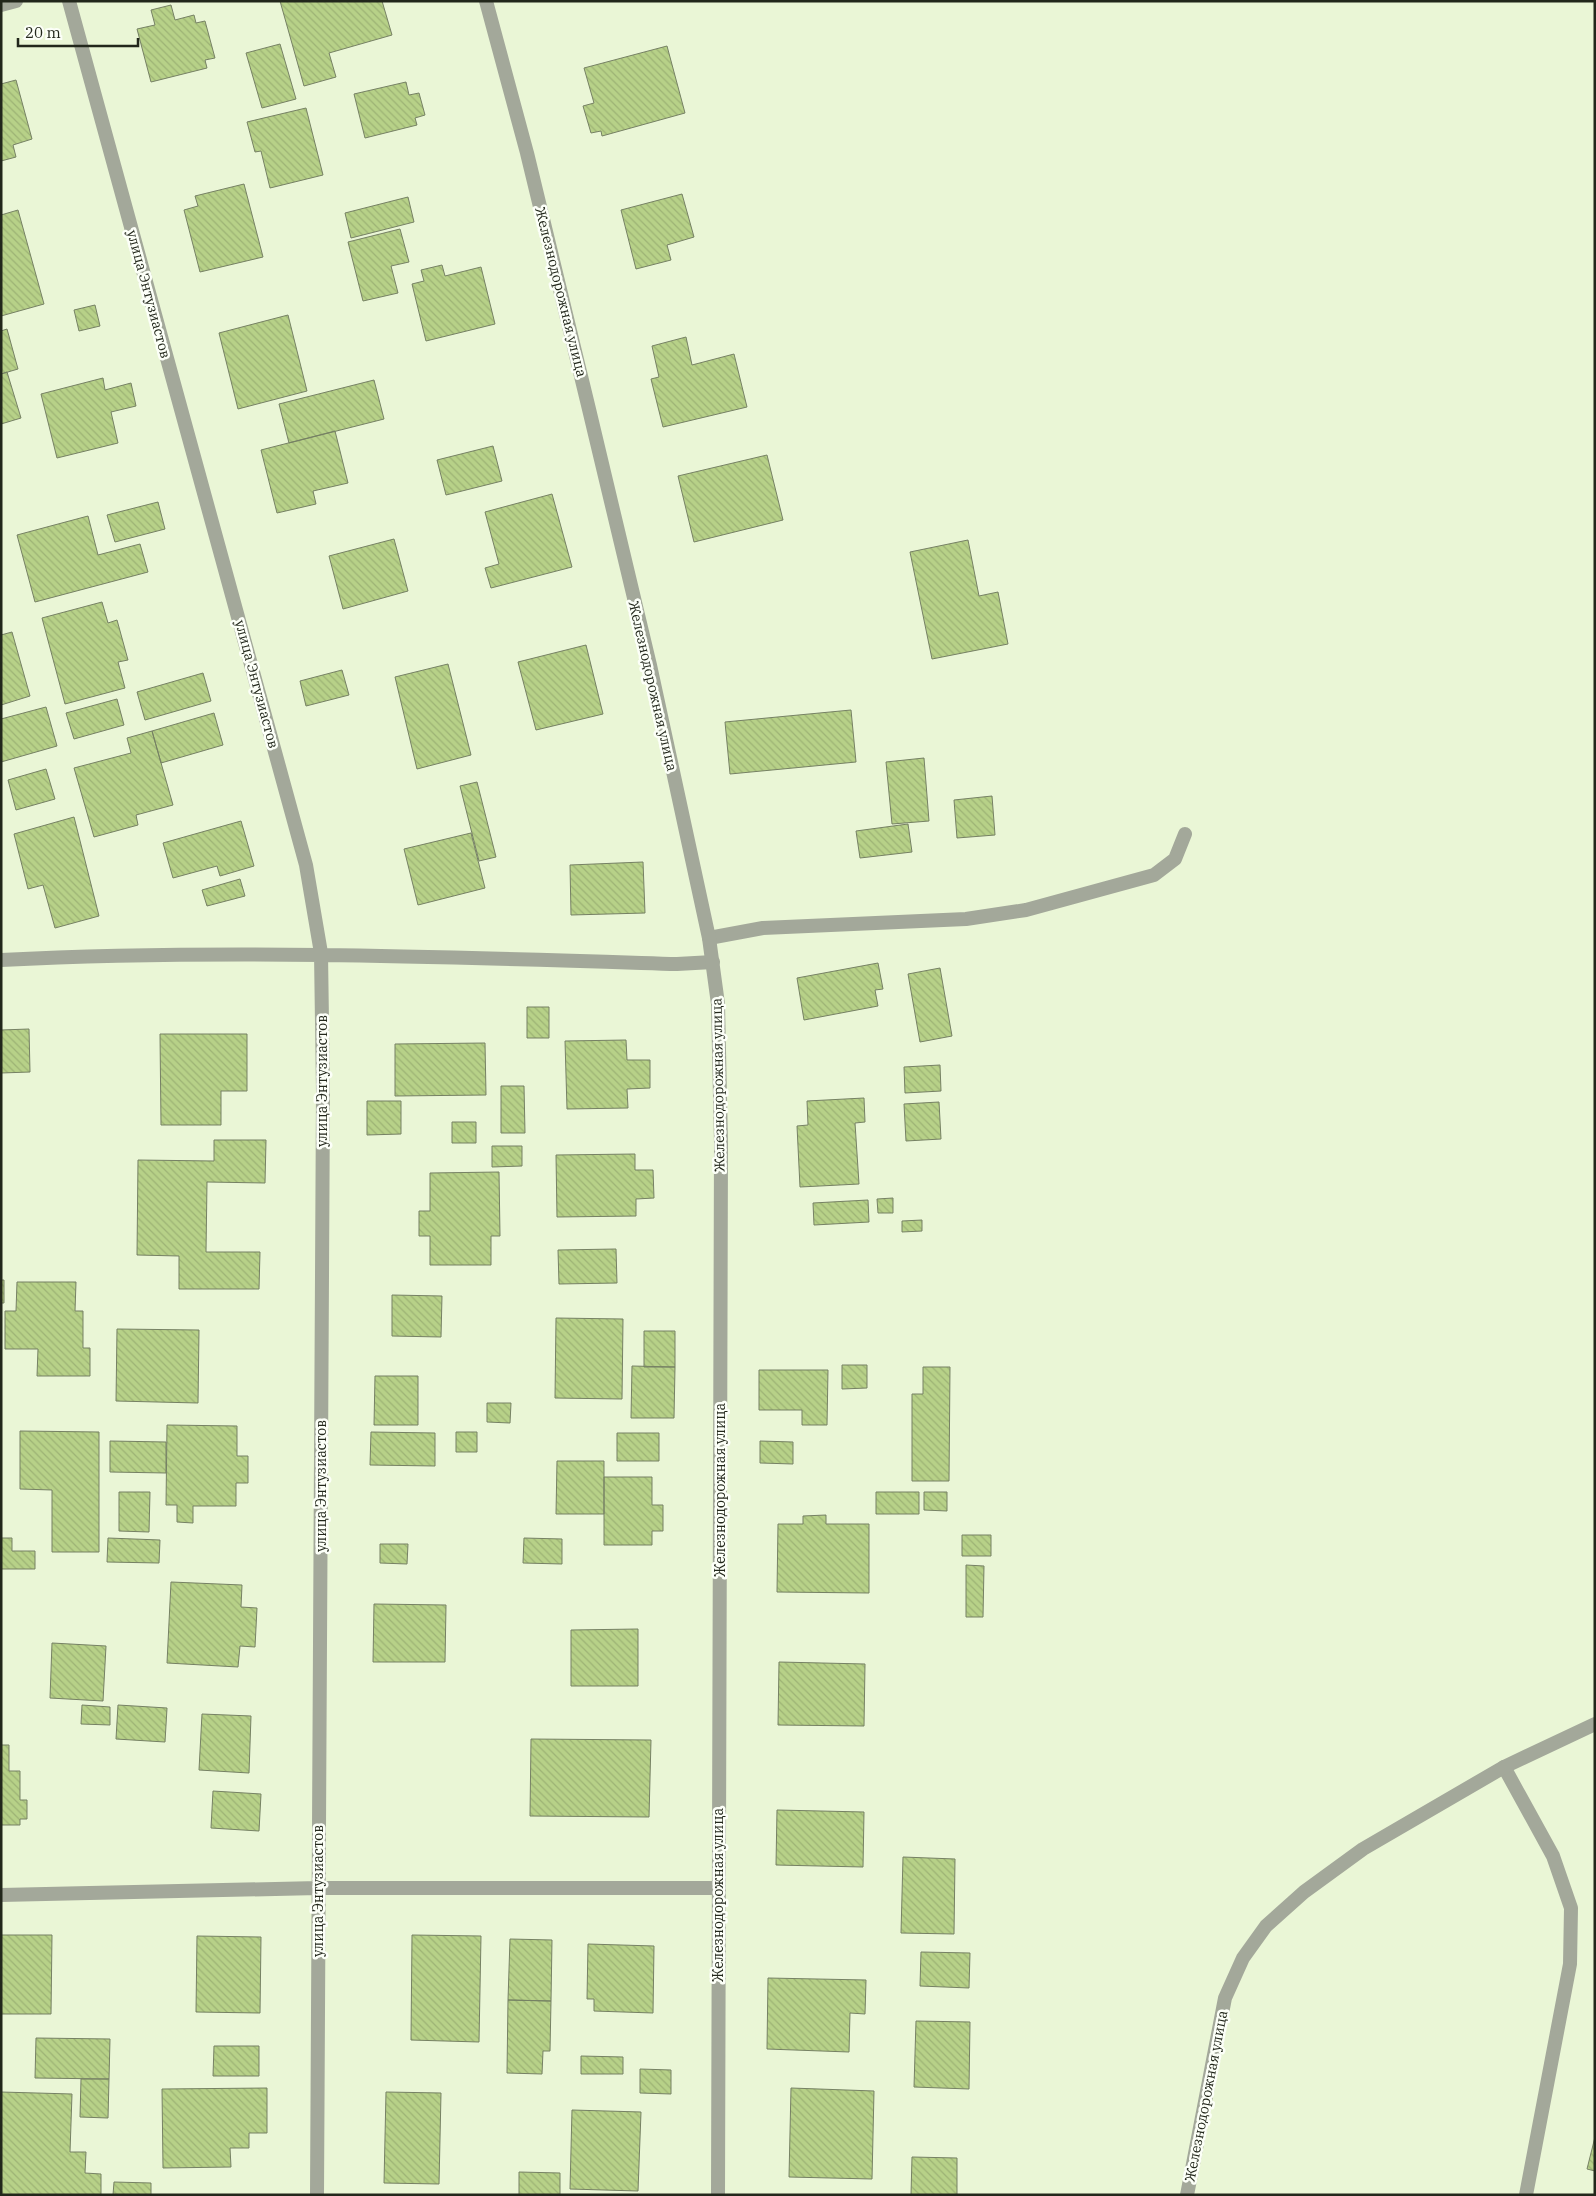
<svg xmlns="http://www.w3.org/2000/svg" width="1596" height="2196" font-family="'IBM Plex Serif',serif">
<style>
.building{fill:url(#building-back-hatch);stroke:#768164}
.lines{fill:none;stroke-linecap:round;stroke-linejoin:round}
.service{stroke:#a3a89a;stroke-width:14}
.minor{stroke:#a3a89a;stroke-width:14}
.tertiary{stroke:#a3a89a;stroke-width:14}
.labels{text-anchor:middle;stroke-width:5;stroke-linejoin:round;paint-order:stroke}
.street-label{font-size:14px;fill:#22271b;stroke:#fcfff8}
</style>
<defs>
<pattern id="building-back-hatch" width="6" height="6" patternUnits="userSpaceOnUse" patternTransform="scale(1.25)"><rect width="6" height="6" fill="#b7d188"/><path d="M-1 5l2 2M0 0l6 6M5-1l2 2" fill="none" stroke="#9db375"/></pattern>
</defs>
<rect width="100%" height="100%" fill="#eaf6d6"/>
<path class="building" d="M280,1H382L392,35L329,53L336,77L304,86Z
M171,5L175,20L194,15L196,23L205,21L215,58L205,60L207,68L151,82L137,29L155,25L151,10Z
M280,44L296,99L262,108L246,53Z
M667,46L685,113L602,136L601,131L591,133L583,106L594,103L584,68Z
M16,80L32,139L13,145L16,157L1,161V84Z
M406,82L409,95L419,93L425,115L415,118L417,125L365,138L354,94Z
M306,108L323,175L270,188L261,151L255,152L247,122Z
M244,184L263,257L200,272L184,210L198,206L195,196Z
M682,194L694,237L667,245L671,260L636,269L621,210Z
M408,197L414,222L351,238L345,213Z
M18,210L44,304L1,316V215Z
M400,229L409,262L391,266L398,293L363,301L348,242Z
M442,265L445,276L481,267L495,324L426,341L412,284L424,281L421,270Z
M95,305L100,326L79,331L74,310Z
M288,315L307,391L238,409L219,333Z
M7,329L18,369L1,374V331Z
M686,337L692,365L734,354L747,407L663,427L651,379L659,377L652,346Z
M7,372L21,418L1,424V374Z
M103,378L105,390L131,383L136,406L111,412L118,443L57,458L41,394Z
M374,380L384,419L289,443L279,404Z
M335,431L348,483L313,491L316,504L277,513L261,450Z
M493,446L502,481L446,495L437,460Z
M767,455L783,520L694,542L678,476Z
M552,494L572,567L491,588L485,568L499,564L485,512Z
M158,502L165,529L115,542L107,515Z
M88,516L98,555L140,544L148,572L35,602L17,535Z
M394,539L408,591L343,609L329,556Z
M968,540L979,596L998,592L1008,644L932,659L910,552Z
M102,602L108,623L117,620L128,660L118,662L125,688L65,704L42,618Z
M12,632L30,696L1,705V635Z
M586,645L603,714L536,730L518,662Z
M448,664L471,755L417,769L395,677Z
M342,670L349,695L306,706L300,681Z
M203,673L211,701L145,720L137,692Z
M117,699L124,725L74,739L66,713Z
M46,707L57,746L1,762V719Z
M851,710L856,762L730,774L725,722Z
M214,713L223,745L161,763L152,731Z
M152,731L173,805L136,815L138,825L94,837L74,768L131,753L127,738Z
M924,758L929,821L892,824L886,762Z
M46,769L55,799L16,810L8,780Z
M477,782L496,857L479,861L460,786Z
M992,796L995,835L957,838L954,800Z
M74,817L99,916L55,928L43,885L28,889L14,834Z
M241,821L254,866L220,876L217,866L173,878L163,843Z
M908,824L912,852L860,858L856,831Z
M471,833L485,888L418,905L404,849Z
M643,862L645,913L571,915L570,865Z
M240,879L245,896L207,906L202,890Z
M878,963L883,989L875,990L878,1006L804,1020L797,978Z
M940,968L952,1036L920,1042L908,974Z
M527,1007H549V1038H527Z
M29,1029L30,1072L1,1073V1030Z
M160,1034H247V1091H221V1125H161Z
M626,1040L627,1060H650V1088L627,1089L628,1108L567,1109L565,1041Z
M485,1043L486,1095L395,1096V1044Z
M940,1065L941,1091L905,1093L904,1067Z
M501,1086H524L525,1133H501Z
M864,1098L865,1122L855,1123L859,1184L800,1187L797,1126L808,1125L807,1101Z
M367,1101H401V1134L367,1135Z
M939,1102L941,1139L906,1141L904,1104Z
M452,1122H476V1143H452Z
M214,1140H266L265,1183L207,1182L206,1252H260L259,1289H179V1256L137,1255L138,1160L214,1161Z
M492,1146H522V1166L492,1167Z
M635,1154V1170H653L654,1198L636,1199V1216L557,1217L556,1155Z
M499,1172L500,1236H491V1265H430V1236H419V1211H430V1173Z
M893,1198V1213H878L877,1199Z
M868,1200L869,1222L814,1225L813,1203Z
M922,1220V1231L902,1232V1221Z
M616,1249L617,1283L559,1284L558,1250Z
M1,1280H4V1303H1Z
M17,1282H76L75,1311H83V1348H90V1376H37L38,1349H5V1311H16Z
M392,1295L442,1296L441,1337L392,1336Z
M556,1318L623,1319L622,1399L555,1398Z
M117,1329L199,1330L198,1403L116,1401Z
M644,1331H675V1367H644Z
M842,1365H867V1388L842,1389Z
M632,1366L675,1367L674,1418H631Z
M923,1367H950L949,1481H912V1394H923Z
M759,1370H828L827,1425H802V1410H759Z
M375,1376H418V1425H374Z
M487,1403H511L510,1423L487,1422Z
M167,1425L237,1426V1456H248V1483H236V1506H193V1523L177,1522V1505H166Z
M20,1431L99,1432V1552H52V1490L20,1489Z
M371,1432L435,1433V1466L370,1465Z
M456,1432H477V1452H456Z
M617,1433H659V1461H617Z
M110,1441L166,1442V1473L110,1472Z
M760,1441L793,1442V1464L760,1463Z
M557,1461H604V1514H556Z
M604,1477H652V1505H663V1531H652V1545H604Z
M119,1492H150L149,1532L119,1531Z
M876,1492H919V1514H876Z
M924,1492H947V1511L924,1510Z
M826,1515V1524H869V1593L777,1592L778,1524H803V1516Z
M962,1535H991V1556H962Z
M1,1538H12V1551H35V1569H1Z
M108,1538L160,1540L159,1563L107,1562Z
M524,1538L562,1539V1564L523,1563Z
M380,1544H408L407,1564L380,1563Z
M966,1565L984,1566L983,1617H966Z
M171,1582L242,1585L241,1607L257,1608L255,1647L240,1646L238,1667L167,1663Z
M374,1604L446,1605L445,1662H373Z
M638,1629V1686H571V1630Z
M52,1643L106,1646L103,1701L50,1698Z
M779,1662L865,1664L864,1726L778,1725Z
M82,1705L110,1707V1725L81,1724Z
M118,1705L167,1708L165,1742L116,1739Z
M202,1714L251,1716L249,1773L199,1770Z
M531,1739L651,1740L649,1817L530,1816Z
M1,1745H9V1771H20V1800H27V1819H20V1825H1Z
M213,1791L261,1794L259,1831L211,1828Z
M777,1810L864,1812L863,1867L776,1865Z
M903,1857L955,1859L954,1934L901,1933Z
M1,1935H52L51,2014H1Z
M412,1935L481,1936L479,2042L411,2040Z
M197,1936L261,1937L260,2013L196,2012Z
M510,1939L552,1940L551,2001L508,2000Z
M588,1944L654,1946L653,2013L594,2011V1999H587Z
M921,1952L970,1953L969,1988L920,1986Z
M768,1978L866,1980L865,2014L850,2013L849,2052L767,2049Z
M508,2000L551,2001L550,2051H543L542,2074L507,2073Z
M916,2021L970,2022L969,2089L914,2087Z
M36,2038L110,2039L109,2079L35,2078Z
M214,2046H259V2076H213Z
M581,2056L623,2057V2074H581Z
M640,2069L671,2070V2094L640,2093Z
M81,2079H109L108,2118L80,2117Z
M267,2088V2133H249V2148H230L231,2167L163,2168L162,2089Z
M791,2088L874,2091L872,2179L789,2177Z
M1,2092L72,2094L70,2152H86L85,2173L101,2174V2195H1Z
M386,2092L441,2093L439,2184L384,2183Z
M572,2110L641,2112L638,2191L570,2189Z
M1595,2137V2171L1587,2169Z
M912,2157L957,2158V2195H911Z
M519,2172L560,2173V2195H519Z
M114,2182L151,2183V2195H113Z"/>
<g class="lines">
<path class="service" d="M709,938L763,928L966,919L1026,910L1154,875L1175,859L1185,834
M1504,1767L1553,1856L1571,1908L1570,1964L1526,2195"/>
<path class="minor" d="M69,1L306,865L321,953L323,1092L317,2195
M1,960C227,949 451,957 677,964L713,962
M1,1895L318,1888H718
M1187,2195L1225,1998L1243,1958L1266,1926L1304,1892L1363,1849L1504,1767L1595,1724"/>
<path class="tertiary" d="M486,1L527,153L588,405L650,665L709,938L718,1004L721,1143L718,2195
M1,5L16,1"/>
</g>
<g class="labels">
<g class="street-label">
<text transform="translate(561 292) rotate(76)" y="5">Железнодорожная улица</text>
<text transform="translate(149 294) rotate(75)" y="5">улица Энтузиастов</text>
<text transform="translate(257 684) rotate(75)" y="5">улица Энтузиастов</text>
<text transform="translate(653 686) rotate(77)" y="5">Железнодорожная улица</text>
<text transform="translate(322 1081) rotate(-90)" y="5">улица Энтузиастов</text>
<text transform="translate(718 1085) rotate(-91)" y="5">Железнодорожная улица</text>
<text transform="translate(321 1486) rotate(-90)" y="5">улица Энтузиастов</text>
<text transform="translate(720 1490) rotate(-90)" y="5">Железнодорожная улица</text>
<text transform="translate(318 1891) rotate(-90)" y="5">улица Энтузиастов</text>
<text transform="translate(718 1895) rotate(-90)" y="5">Железнодорожная улица</text>
<text transform="translate(1206 2096) rotate(-79)" y="5">Железнодорожная улица</text>
</g>
</g>
<rect width="1596" height="2196" fill="none" stroke="#22271b" stroke-width="5"/>
<path d="M18 38v8h120v-8" fill="none" stroke="#22271b" stroke-width="2.5"/>
<text x="25" y="38" font-size="15" fill="#22271b" stroke="#fcfff8" stroke-width="4" paint-order="stroke">20 m</text>
</svg>
